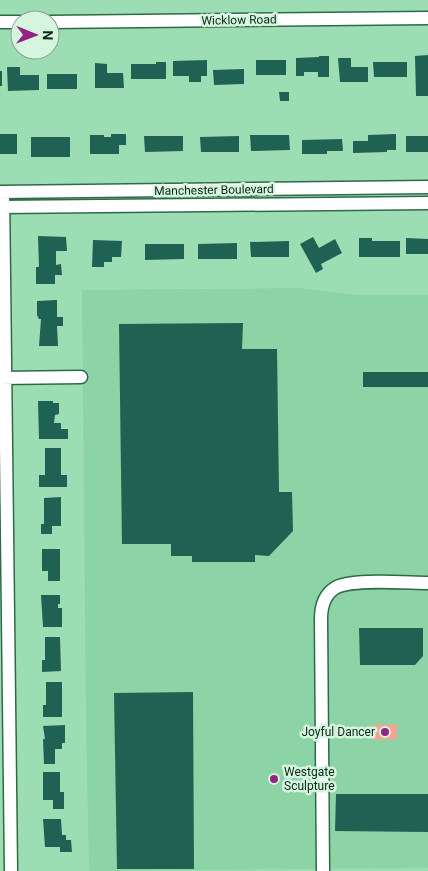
<svg xmlns="http://www.w3.org/2000/svg" width="428" height="871" font-family="Roboto,sans-serif">
<style>
.built{fill:#8cd3a5}
.green{fill:#f4a591}
.building{fill:#1f6152}
.lines{fill:none;stroke-linecap:round;stroke-linejoin:round}
.minor-casing{stroke:#2d6b47;stroke-width:15}
.minor{stroke:#fff;stroke-width:12}
.poi-dot{fill:#942383;stroke:#d6f5df;stroke-width:2}
.labels{text-anchor:middle;stroke-width:5;stroke-linejoin:round;paint-order:stroke}
.street-label{font-size:12px;fill:#0c2617;stroke:#d6f5df}
.poi-label{font-size:12px;fill:#0c2617;stroke:#d6f5df;text-anchor:end}
</style>
<rect width="100%" height="100%" fill="#9dddb3"/>
<path class="built" d="M300,288L358,295H428V868L89,871L86,721L82,290Z"/>
<path class="green" d="M397,724V739L373,740V725Z"/>
<path class="building" d="M428,55V96H416L415,56Z
M319,56H329V77H318V72H304V76H296V58L319,57Z
M338,58H351V67H368V82H340Z
M207,60V76H201V82H189V76H173V61Z
M256,60H286V75H256Z
M156,62H166V79H131V64H156Z
M373,62H407V77H374Z
M95,63L107,64V73H123L124,88H95Z
M7,67H20V75H39V90L8,91Z
M244,69V84L214,85L213,70Z
M0,71H2V86H0Z
M47,74H77V89H47Z
M279,92H289V101H280Z
M0,134H17V154H0Z
M111,134H126V145H119V154H90V135H104V137H111Z
M396,134V150H387V152L353,153V141H368V135Z
M250,135H289L290,150L251,151Z
M144,136H183V151L145,152Z
M239,136V152H201L200,137Z
M406,136H428V152H406Z
M31,137H70V157H31Z
M342,139L343,151H327V154H302V140Z
M38,236L66,237L67,251H56V265L61,264L62,275H55V284H36V267H39Z
M313,237L319,248L335,239L342,253L321,264L323,269L316,273L300,244Z
M359,238H372V241H400V257H359Z
M406,238L428,239V254H406Z
M93,240L122,241L121,257H112V262H104V267H92Z
M289,241V257H251L250,242Z
M237,243V259H198V244Z
M145,244H184V259L145,260Z
M57,300V317H63V326H57L58,346H39L41,319H39L37,315V301Z
M243,323L242,349H277L279,492H292L293,531L269,556L255,555V562H192V556H171V544H122L119,324Z
M363,372H428V387H363Z
M38,401H53V403H59V414L55,415L54,423H61V429H68V439H39Z
M45,448H61V475H67V487H39V475H45Z
M61,497V526H52V534H41V524H44V498Z
M42,549H60V581H48V571H42Z
M41,595H60V604H58V608H62V627H43Z
M359,628H423V656L415,665H360Z
M45,637H60L61,671L42,672V660H45Z
M46,682H62V717H43V705H46Z
M193,692L194,869H117L114,693Z
M65,725V743H62V749H55V764H44L43,739H45L43,726Z
M43,772H60V792H64V809H53V800H43Z
M336,794H428V832L335,831Z
M43,819H61L62,835H66V840H71L72,852H60V847H45Z"/>
<g class="lines">
<g class="minor-casing">
<path id="minor" d="M0,22H20
M50,22L428,18
M0,192L428,187
M3,192L11,871
M0,207L428,203
M0,378L81,377
M323,871L321,619C321,608 324,595 335,588C350,578 408,583 428,583"/>
</g>
<use href="#minor" class="minor"/>
</g>
<g class="poi-dot">
<circle cx="385" cy="732" r="5"/>
<circle cx="274" cy="779" r="5"/>
</g>
<g class="labels">
<g class="street-label">
<text transform="translate(239 20) rotate(-1)" y="4">Wicklow Road</text>
<text transform="translate(214 190) rotate(-1)" y="4">Manchester Boulevard</text>
</g>
<g class="poi-label">
<text x="375" y="736">Joyful Dancer</text>
<text x="284" y="776" text-anchor="start">Westgate<tspan x="284" dy="14">Sculpture</tspan></text>
</g>
</g>
<g transform="translate(35 35) rotate(91)"><circle r="24" fill="#d6f5df" stroke="#85a28f"/>
<path d="M0-4L9 19L0 12L-9 19Z" fill="#942383"/>
<text y="-8" font-size="14" font-weight="bold" text-anchor="middle" fill="#0c2617">N</text>
</g>
</svg>
